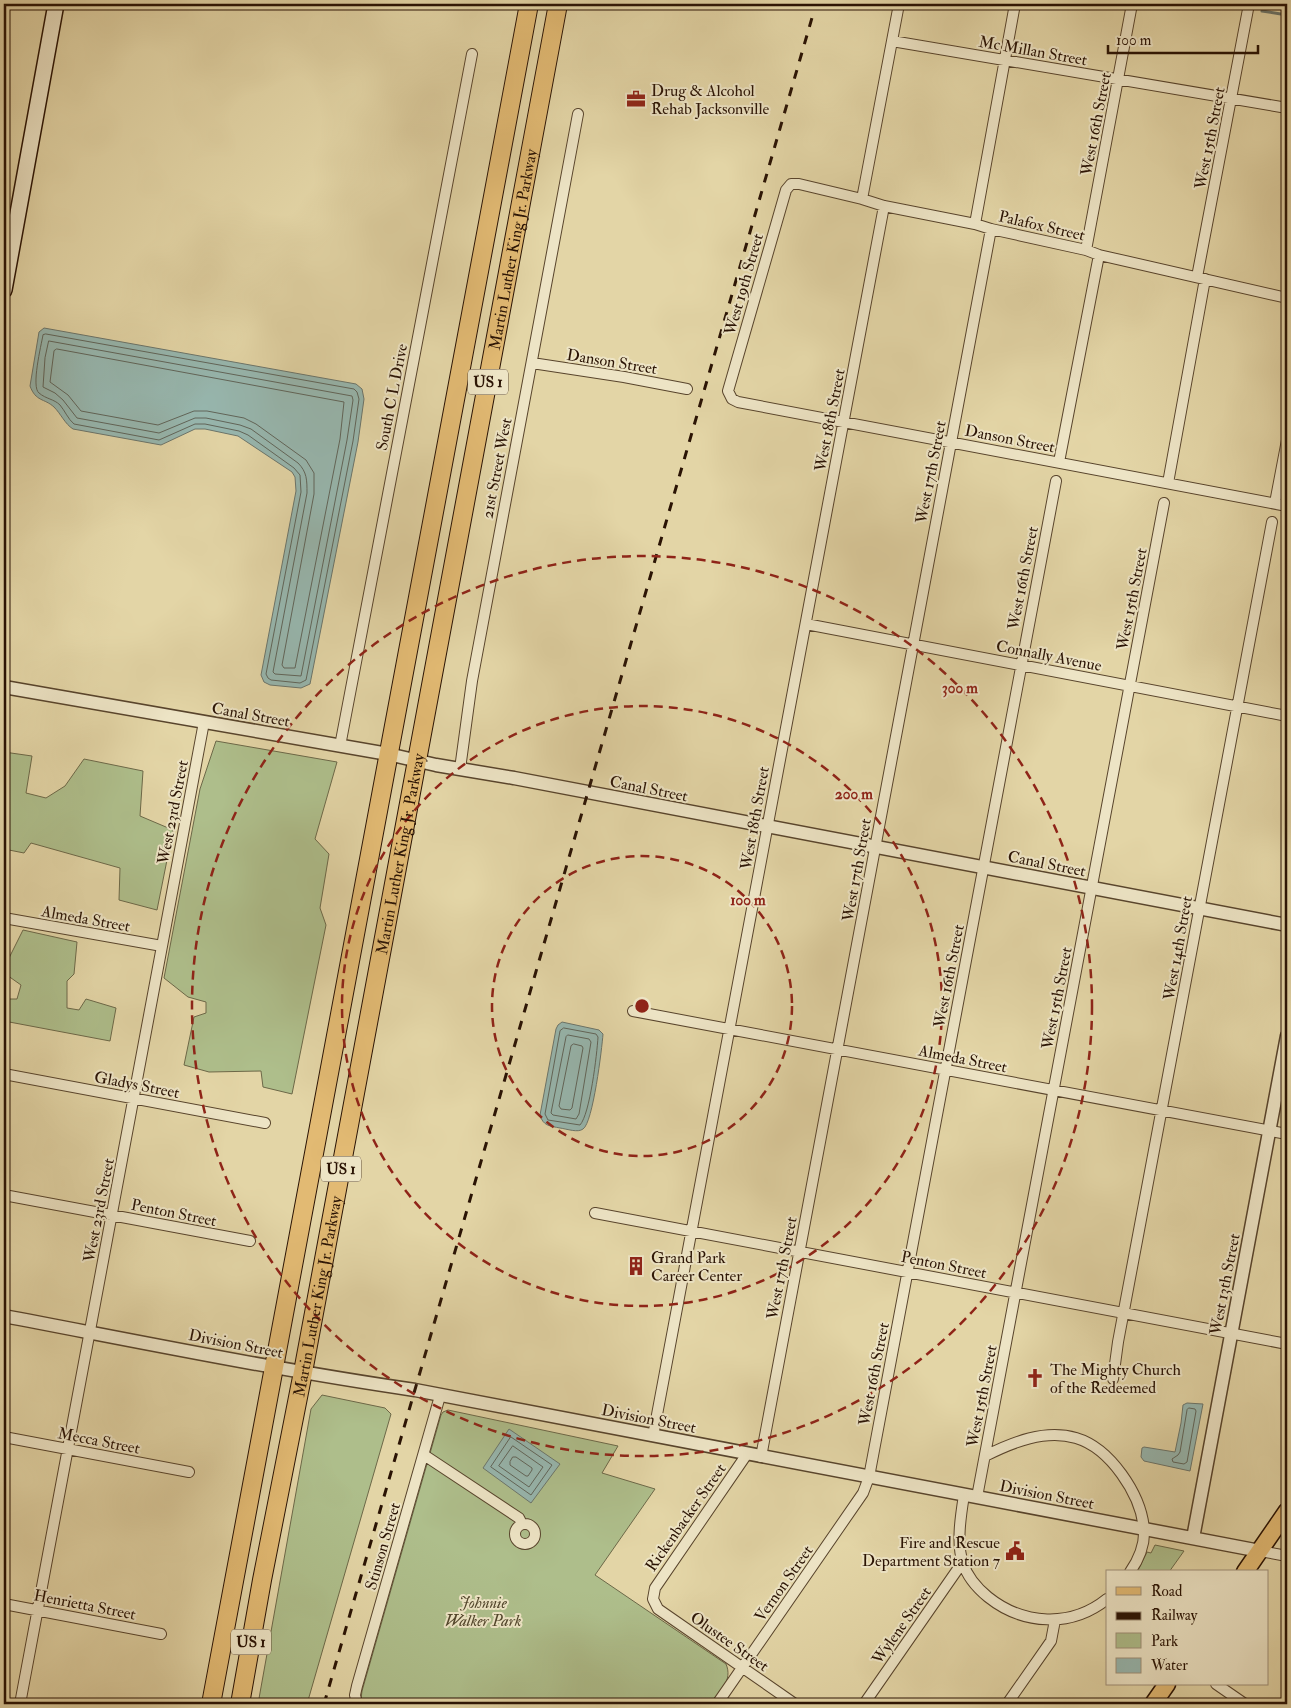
<svg xmlns="http://www.w3.org/2000/svg" width="1291" height="1708" font-family="'IM FELL Double Pica',serif">
<style>
.green{fill:#aebe8b;stroke:#6c6848}
.water{fill:#97b7af;stroke:#6b756b}
.lines{fill:none;stroke-linecap:round;stroke-linejoin:round}
.shore{stroke:#60655a;stroke-width:1}
.stream{stroke:#6b756b;stroke-width:3}
.minor-casing{stroke:#58442c;stroke-width:12}
.tertiary-casing{stroke:#58442c;stroke-width:15}
.secondary-casing{stroke:#2a1304;stroke-width:18}
.primary-casing{stroke:#2a1304;stroke-width:19}
.trunk-casing{stroke:#2a1304;stroke-width:20}
.minor{stroke:#ede4c5;stroke-width:10}
.tertiary{stroke:#ede4c5;stroke-width:12}
.secondary{stroke:#ede4c5;stroke-width:15}
.primary{stroke:#e2ba73;stroke-width:16}
.trunk{stroke:#e2ba73;stroke-width:18}
.rail{stroke:#2a1304;stroke-width:3;stroke-dasharray:9 9;stroke-linecap:butt}
.ring{fill:none;stroke:#8f2418;stroke-width:2.5;stroke-dasharray:9 6}
.labels{text-anchor:middle;stroke-width:4;stroke-linejoin:round;paint-order:stroke}
.shield{fill:#ede4c5;stroke:#64523e;stroke-width:1}
.shield-label{font-size:15px;font-weight:bold;fill:#2a1304}
.street-label{font-size:16px;fill:#2a1304;stroke:#ede4c5}
.poi-label{font-size:16px;fill:#2a1304;stroke:#ede4c5;text-anchor:start}
.park-label{font-size:16px;font-style:italic;fill:#52462c;stroke:#ede4c5}
.centre{fill:#8f2418;stroke:#ede4c5;stroke-width:2.5}
.ring-label{font-size:15px;text-anchor:middle;font-weight:bold;fill:#8f2418;stroke:#ede4c5;stroke-width:4;stroke-linejoin:round;paint-order:stroke}
</style>
<rect width="100%" height="100%" fill="#e3d5a6"/>
<filter id="stains"><feTurbulence type="fractalNoise" baseFrequency=".004" numOctaves="4"/><feColorMatrix values="0 0 0 0 .2 0 0 0 0 .09 0 0 0 0 .02 0 0 0 .5 -.17"/></filter>
<radialGradient id="worn" r=".72"><stop offset=".6" stop-color="#630" stop-opacity="0"/><stop offset="1" stop-color="#630" stop-opacity=".3"/></radialGradient>
<path class="green" d="M216,741L337,762L315,839L329,854L320,908L326,925L292,1094L263,1087L261,1071L209,1072L184,1065L194,1017L206,1013V1002L188,997L164,978L200,789Z
M4,752L32,756L26,793L46,798L65,786L84,759L143,771L140,816L173,830L157,910L119,900L120,868L31,843L24,853L4,849Z
M23,930L77,942L74,974L67,981V1008L79,1010L86,999L116,1008L110,1041L4,1021V999H17L21,985L4,973V968Z
M322,1395L385,1408L391,1414L307,1704H258L311,1409Z
M448,1410L618,1446L602,1473L655,1489L595,1575L726,1664C733,1680 720,1692 711,1704H364L361,1699L362,1691L441,1415L443,1412Z
M1155,1545L1184,1551L1169,1572H1137L1147,1552L1151,1553Z"/>
<path class="water" d="M44,328L356,384L362,389L364,399L358,442L310,684L301,688L270,685L264,682L261,675L296,491L295,477L292,472L238,436L205,429H195L161,445L73,429C65,424 61,414 54,407C44,398 36,402 30,386L39,332Z
M562,1022L599,1030L603,1034C602,1048 593,1123 583,1129C578,1133 567,1129 560,1128C550,1126 543,1126 540,1115L556,1029L558,1025Z
M1187,1403L1203,1404L1190,1471L1144,1461L1141,1457L1142,1448L1144,1447L1175,1452L1181,1423L1183,1405Z
M509,1429L560,1464L531,1503L483,1468Z"/>
<g class="lines">
<path class="shore" d="M46,334L354,389L357,392L359,399L353,441L306,680L300,683L271,680L268,678L266,674L301,492L300,475L294,468L248,435L239,431L205,424H195L159,440L74,424C68,419 65,411 60,405C54,399 46,399 39,393C31,387 41,346 43,335Z
M49,341L352,396L353,400L347,440L301,676L275,674L273,672L307,493C307,480 307,472 298,463L251,429L240,425L206,418H195L159,433L77,418L63,400L55,393L43,387L45,358Z
M57,349L344,402L340,439L295,668H284L282,665L314,494V473L306,460L256,424L244,418L207,411H194L158,425L81,411L68,395L50,382L54,351Z
M564,1028L596,1034L598,1037C597,1054 590,1114 580,1125L548,1120L545,1114L560,1031Z
M568,1035L589,1039L591,1042L579,1114L576,1119L553,1115L551,1113L566,1037Z
M574,1044L582,1046L583,1048L572,1108L570,1110L561,1109L559,1106L571,1046Z
M1189,1408L1195,1409L1196,1411L1187,1462L1184,1464L1173,1462L1172,1459L1178,1455L1180,1452L1187,1410Z
M511,1437L552,1465L531,1495L491,1467Z
M513,1446L543,1467L529,1487L499,1466Z
M513,1457H516L532,1468V1470L528,1476H526L510,1465V1462Z"/>
<path class="stream" d="M1221,4L1234,6
M1262,11L1287,15"/>
<g class="minor-casing">
<path id="minor" d="M892,41L1287,108
M862,199L899,4
M975,224L1015,4
M1086,250L1132,4
M1197,277L1249,4
M1287,298L1099,255L1086,250L991,229L975,224L884,206L862,199L799,184H791L786,190L728,391L732,399L738,402L1287,506
M532,363L624,377L687,389
M1059,462L1099,255
M1168,483L1205,279
M1275,503L1287,440
M806,624L1287,716
M340,746L472,54
M460,769L472,681L578,114
M4,918L162,946
M633,1011L1287,1134
M4,1074L265,1123
M4,1195L250,1241
M595,1213L1287,1344
M1113,1379L1118,1342L1272,522
M653,1436L884,206
M4,1437L189,1472
M747,1454L655,1588L653,1599L658,1609L795,1704
M424,1455L519,1518L522,1524
M985,1456C1013,1442 1045,1429 1076,1438C1110,1448 1141,1494 1144,1529C1145,1544 1139,1559 1130,1572
M761,1457L991,229
M964,1495C961,1514 956,1544 963,1563C967,1576 977,1588 988,1597C1023,1625 1071,1628 1107,1599
M977,1497L1164,503
M515 1534a10 10 0 1 1 20 0a10 10 0 1 1-20 0Z
M1260,1551L1287,1556
M4,1604L161,1634
M1216,1684L1245,1704
M20,1704L204,722
M357,1704L355,1695L357,1686L440,1396
M717,1704L863,1493L869,1477L1056,481
M864,1704L962,1563
M1007,1704L1051,1641L1055,1620"/>
</g>
<g class="tertiary-casing">
<path id="tertiary" d="M4,687L388,754L436,765L514,778L1287,925
M4,1316C141,1342 277,1370 415,1390L1260,1551
M1193,1538L1287,1036"/>
</g>
<g class="secondary-casing">
<path id="secondary" d="M4,290L56,4"/>
</g>
<g class="primary-casing">
<path id="primary" d="M1245,1572L1287,1511
M1153,1704L1167,1684"/>
</g>
<g class="trunk-casing">
<g id="trunk">
<path d="M211,1704L529,4"/>
<path id="s1" d="M240,1704L262,1580L303,1372L558,4"/>
</g>
</g>
<use href="#minor" class="minor"/>
<use href="#tertiary" class="tertiary"/>
<use href="#secondary" class="secondary"/>
<use href="#primary" class="primary"/>
<use href="#trunk" class="trunk"/>
<path class="rail" d="M324,1704L816,4"/>
</g>
<g class="ring">
<circle cx="642" cy="1006" r="150"/>
<circle cx="642" cy="1006" r="300"/>
<circle cx="642" cy="1006" r="450"/>
</g>
<defs>
<g id="office-bare" transform="scale(1.5)"><path d="M-6-3h4V-5.5h4V-3h4V5H-6ZM-1-4.5V-3h2v-1.5ZM-6 0V1H6V0Z" fill="#8f2418" stroke="#ede4c5" stroke-width="2.5" paint-order="stroke"/></g>
<g id="building-bare" transform="scale(1.5)"><path d="M-4-6H4V6H1V3H-1V6H-4ZM-2.5-4.3h1.7v1.8h-1.7ZM.8-4.3h1.7v1.8H.8ZM-2.5-1h1.7V.8h-1.7ZM.8-1h1.7V.8H.8Z" fill="#8f2418" stroke="#ede4c5" stroke-width="2.5" paint-order="stroke"/></g>
<g id="church-bare" transform="scale(1.5)"><path d="M-1.2-6h2.4v3.5h3.3v2.4h-3.3V6h-2.4V-.1h-3.3v-2.4h3.3Z" fill="#8f2418" stroke="#ede4c5" stroke-width="2.5" paint-order="stroke"/></g>
<g id="civic-bare" transform="scale(1.5)"><path d="M-.6-6.5H3V-4.5H.6V-3L4-1V1h2V6H-6V1h2V-1L-.6-3ZM-1.2 2.5V6h2.4V2.5Z" fill="#8f2418" stroke="#ede4c5" stroke-width="2.5" paint-order="stroke"/></g>
</defs>
<g fill-rule="evenodd">
<use href="#office-bare" x="636" y="99"/>
<use href="#building-bare" x="636" y="1266"/>
<use href="#church-bare" x="1035" y="1378"/>
<use href="#civic-bare" x="1015" y="1551"/>
</g>
<g class="labels">
<g class="shield">
<rect x="468" y="369.5" width="40" height="25" rx="4"/>
<rect x="321" y="1156.5" width="40" height="25" rx="4"/>
<rect x="231" y="1629.5" width="40" height="25" rx="4"/>
</g>
<g class="shield-label">
<text x="488" y="387">US 1</text>
<text x="341" y="1174">US 1</text>
<text x="251" y="1647">US 1</text>
</g>
<g class="street-label">
<text transform="translate(1033 50) rotate(10)" y="6">Mc Millan Street</text>
<text transform="translate(1095 124) rotate(-79)" y="6">West 16th Street</text>
<text transform="translate(1209 138) rotate(-79)" y="6">West 15th Street</text>
<text transform="translate(1042 225) rotate(13)" y="6">Palafox Street</text>
<text dy="6" stroke="none"><textPath href="#s1" startOffset="1480">Martin Luther King Jr. Parkway</textPath></text>
<text transform="translate(743 284) rotate(-74)" y="6">West 19th Street</text>
<text transform="translate(612 361) rotate(9)" y="6">Danson Street</text>
<text transform="translate(391 397) rotate(-79)" y="6">South C L Drive</text>
<text transform="translate(829 420) rotate(-79)" y="6">West 18th Street</text>
<text transform="translate(1010 438) rotate(11)" y="6">Danson Street</text>
<text transform="translate(496 468) rotate(-79)" y="6">21st Street West</text>
<text transform="translate(930 472) rotate(-79)" y="6">West 17th Street</text>
<text transform="translate(1022 578) rotate(-79)" y="6">West 16th Street</text>
<text transform="translate(1131 599) rotate(-79)" y="6">West 15th Street</text>
<text transform="translate(1049 655) rotate(11)" y="6">Connally Avenue</text>
<text transform="translate(251 714) rotate(10)" y="6">Canal Street</text>
<text transform="translate(649 788) rotate(11)" y="6">Canal Street</text>
<text transform="translate(172 812) rotate(-79)" y="6">West 23rd Street</text>
<text transform="translate(754 818) rotate(-80)" y="6">West 18th Street</text>
<text dy="6" stroke="none"><textPath href="#s1" startOffset="865">Martin Luther King Jr. Parkway</textPath></text>
<text transform="translate(1047 863) rotate(11)" y="6">Canal Street</text>
<text transform="translate(856 870) rotate(-80)" y="6">West 17th Street</text>
<text transform="translate(86 918) rotate(10)" y="6">Almeda Street</text>
<text transform="translate(1177 948) rotate(-80)" y="6">West 14th Street</text>
<text transform="translate(948 976) rotate(-79)" y="6">West 16th Street</text>
<text transform="translate(1056 998) rotate(-79)" y="6">West 15th Street</text>
<text transform="translate(963 1058) rotate(11)" y="6">Almeda Street</text>
<text transform="translate(137 1084) rotate(11)" y="6">Gladys Street</text>
<text transform="translate(98 1210) rotate(-79)" y="6">West 23rd Street</text>
<text transform="translate(174 1212) rotate(11)" y="6">Penton Street</text>
<text transform="translate(944 1264) rotate(11)" y="6">Penton Street</text>
<text transform="translate(781 1268) rotate(-79)" y="6">West 17th Street</text>
<text transform="translate(1224 1284) rotate(-79)" y="6">West 13th Street</text>
<text dy="6" stroke="none"><textPath href="#s1" startOffset="415">Martin Luther King Jr. Parkway</textPath></text>
<text transform="translate(236 1343) rotate(11)" y="6">Division Street</text>
<text transform="translate(873 1374) rotate(-79)" y="6">West 16th Street</text>
<text transform="translate(981 1396) rotate(-79)" y="6">West 15th Street</text>
<text transform="translate(649 1418) rotate(11)" y="6">Division Street</text>
<text transform="translate(99 1440) rotate(11)" y="6">Mecca Street</text>
<text transform="translate(1047 1494) rotate(11)" y="6">Division Street</text>
<text transform="translate(685 1517) rotate(-55)" y="6">Rickenbacker Street</text>
<text transform="translate(382 1546) rotate(-74)" y="6">Stinson Street</text>
<text transform="translate(783 1583) rotate(-55)" y="6">Vernon Street</text>
<text transform="translate(85 1604) rotate(11)" y="6">Henrietta Street</text>
<text transform="translate(901 1625) rotate(-55)" y="6">Wylene Street</text>
<text transform="translate(730 1641) rotate(35)" y="6">Olustee Street</text>
</g>
<g class="poi-label">
<text x="651" y="96">Drug &amp; Alcohol<tspan x="651" dy="18">Rehab Jacksonville</tspan></text>
<text x="651" y="1263">Grand Park<tspan x="651" dy="18">Career Center</tspan></text>
<text x="1050" y="1375">The Mighty Church<tspan x="1050" dy="18">of the Redeemed</tspan></text>
<text x="1000" y="1548" text-anchor="end">Fire and Rescue<tspan x="1000" dy="18">Department Station 7</tspan></text>
</g>
<g class="park-label">
<text x="483" y="1608">Johnnie<tspan x="483" dy="18">Walker Park</tspan></text>
</g>
</g>
<circle cx="642" cy="1006" r="8" class="centre"/>
<g class="ring-label">
<text x="960" y="693">300 m</text>
<text x="854" y="799">200 m</text>
<text x="748" y="905">100 m</text>
</g>
<rect width="1291" height="1708" fill="none" stroke="#e3d5a6" stroke-width="20"/>
<rect x="5" y="5" width="1281" height="1698" fill="none" stroke="#2a1304" stroke-width="2.5"/>
<rect x="10" y="10" width="1271" height="1688" fill="none" stroke="#2a1304"/>
<rect x="1106" y="1570" width="162" height="115" fill="#ede4c5" stroke="#9f9078"/>
<rect x="1116" y="1587" width="25" height="8" fill="#e2ba73" stroke="#9f9078"/>
<text x="1151" y="1596" font-size="15" fill="#2a1304">Road</text>
<rect x="1116" y="1612" width="25" height="8" fill="#2a1304" stroke="#9f9078"/>
<text x="1151" y="1620" font-size="15" fill="#2a1304">Railway</text>
<rect x="1116" y="1633" width="25" height="15" fill="#aebe8b" stroke="#9f9078"/>
<text x="1151" y="1646" font-size="15" fill="#2a1304">Park</text>
<rect x="1116" y="1658" width="25" height="15" fill="#97b7af" stroke="#9f9078"/>
<text x="1151" y="1670" font-size="15" fill="#2a1304">Water</text>
<path d="M1108 45v8h150v-8" fill="none" stroke="#2a1304" stroke-width="2.5"/>
<text x="1116" y="45" font-size="15" fill="#2a1304" stroke="#ede4c5" stroke-width="4" paint-order="stroke">100 m</text>
<rect width="100%" height="100%" filter="url(#stains)"/>
<rect width="100%" height="100%" fill="url(#worn)"/>
</svg>
